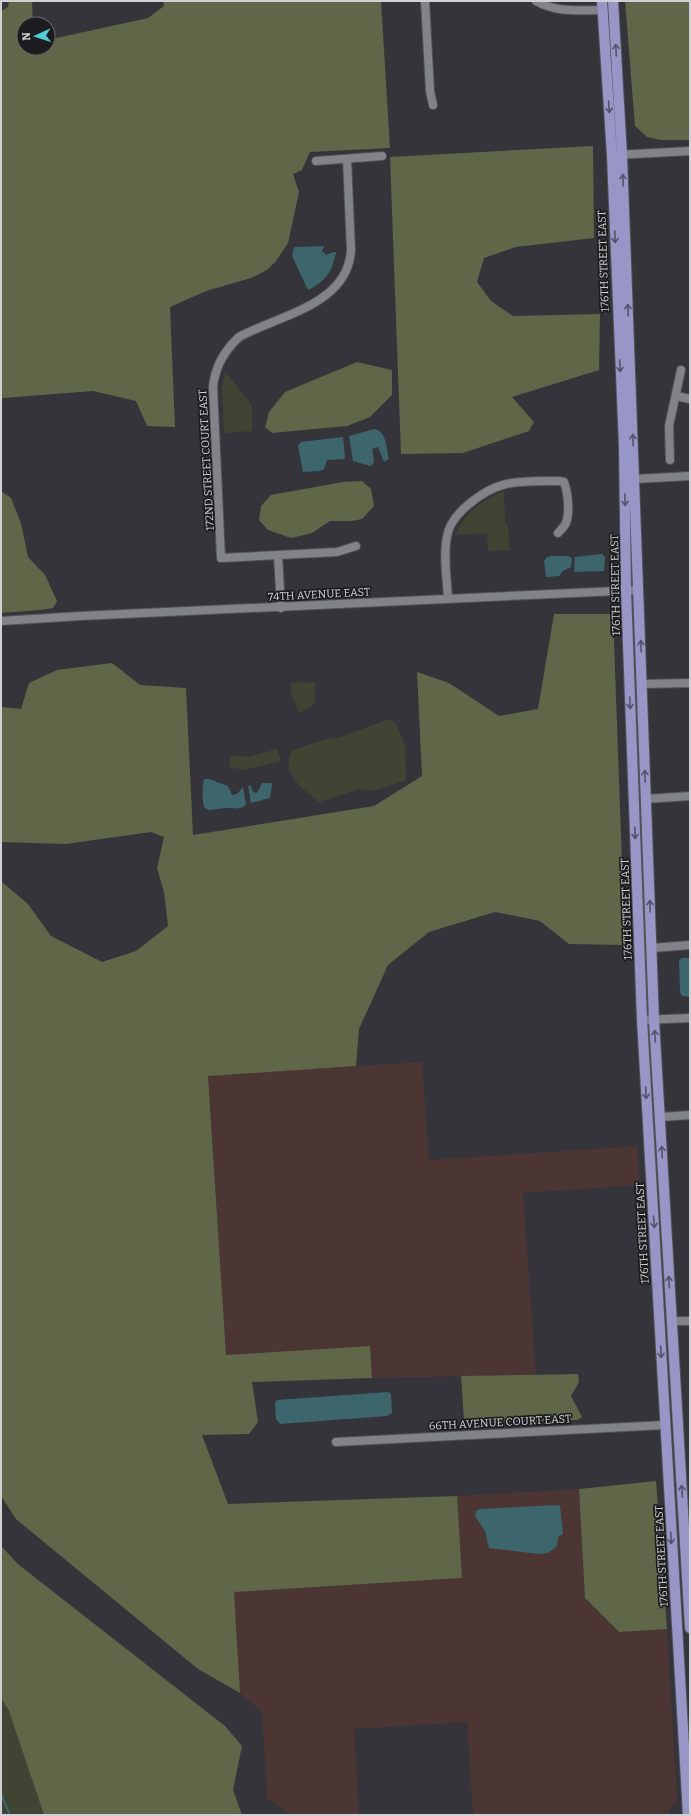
<svg xmlns="http://www.w3.org/2000/svg" width="691" height="1816" font-family="Bitter,serif">
<style>
.industrial{fill:#4b3634}
.green{fill:#404533}
.forest{fill:#5f6748}
.water{fill:#3d666c}
.lines{fill:none;stroke-linecap:round;stroke-linejoin:round}
.stream{stroke:#3d666c;stroke-width:2}
.minor-casing{stroke:#525257;stroke-width:10}
.major-casing{stroke:#525257;stroke-width:12}
.minor{stroke:#828289;stroke-width:8}
.major{stroke:#9895c7;stroke-width:10}
.oneway{stroke:#54526b}
.labels{text-anchor:middle;stroke-width:3.5;stroke-linejoin:round;paint-order:stroke}
.street-label{font-size:11px;fill:#d1d1d5;stroke:#1c1c1f}
</style>
<rect width="100%" height="100%" fill="#34343a"/>
<path class="industrial" d="M422,1062L429,1160L637,1146L640,1185L523,1193L536,1375L372,1378L370,1346L226,1355L208,1075Z
M579,1489L585,1598L619,1632L667,1629L677,1800L669,1810V1815H473L467,1722L354,1729L359,1815H290L267,1798L262,1712L240,1693L234,1592L461,1578L457,1496Z"/>
<path class="green" d="M225,371L252,405V431L224,433L222,389Z
M504,491L505,524L508,525L510,550L488,551L487,533L455,535C463,514 484,499 504,491Z
M315,682V703L299,713L291,693V683Z
M389,719L396,723L405,746L406,780L374,791L359,789L319,802C302,787 280,775 292,750L333,737L334,739L338,738Z
M277,749L281,761L243,770L229,767L231,755L249,757Z
M1,1698L9,1711L44,1815H1Z"/>
<path class="forest" d="M9,1H32L33,24H24V48H48V37L52,39L148,18L164,6L163,1H381L390,148L310,152L302,170L293,174L299,192L288,243L276,261L267,270L251,278L206,291L170,307L175,427L147,426L136,401L93,391L3,398L1,400V11L8,7Z
M625,1H690V140H661L647,137L635,126Z
M593,146L594,238L516,247L484,258L477,282L491,301L513,316L600,314L599,370L512,397L534,422L529,431L463,453L401,454L390,157Z
M357,362L392,370V395L370,417L347,426L272,433L265,427L269,412L285,392Z
M362,481L371,489L374,506L362,519L352,521H330L312,533L291,538L268,530L259,520L261,506L271,495L343,482Z
M1,491L11,498L21,523L28,557L45,575L57,601L53,608L41,610L1,613Z
M554,614H613L625,945L569,944L540,921L495,912L429,932L388,965L359,1029L356,1066L208,1076L226,1355L370,1346L372,1378L252,1382L258,1422L249,1434L202,1435L228,1504L457,1496L462,1578L234,1592L240,1693L198,1669L16,1519L1,1496V881L28,904L51,936L102,962L136,951L168,926L164,892L157,868L164,837L151,832L66,844L1,842V707L21,709L29,683L57,670L112,663L140,685L186,688L193,835L374,806L422,776L417,672L449,683L499,716L538,709Z
M578,1374L579,1382L571,1396L582,1417L578,1420L471,1423L464,1420L461,1376Z
M656,1481L667,1629L619,1632L585,1598L579,1489Z
M1,1546L19,1565L225,1726L242,1746L233,1790L242,1815H44L9,1711L1,1698Z"/>
<path class="water" d="M324,246L322,251L326,255L333,252H336C333,271 325,282 308,290L292,256L294,247Z
M374,429C387,431 386,448 389,459L384,462L378,447L372,449L374,460L373,464L370,466L353,461L349,436Z
M343,437L345,457L344,459L327,460L324,469L320,471L303,472L298,446L301,442Z
M602,554L605,557L604,571L574,572L575,557Z
M551,556H568L572,558L571,567L563,571L559,576L546,577L544,561L547,557Z
M204,779H209L228,786L232,795L237,794L243,787L246,805C239,810 235,808 227,808C221,808 214,810 208,810L204,807C202,798 202,789 204,779Z
M262,783H271L272,785L270,798L251,803L248,785L251,786L253,792L257,793Z
M682,958H690V997L682,996L680,992L679,960Z
M388,1392L391,1394L392,1413L387,1416L280,1424L276,1419L275,1403L277,1400Z
M558,1505L560,1506L563,1534L558,1537L557,1546L548,1553L539,1554L489,1548L485,1531L475,1516L476,1511L480,1509Z"/>
<g class="lines">
<path class="stream" d="M1,1794L10,1815"/>
<g class="minor-casing">
<path id="minor" d="M425,1L430,91L433,105
M536,1C557,13 579,10 602,10
M616,155L690,151
M347,159L351,250C348,305 279,315 239,337C224,351 215,366 213,387L221,558L337,552L356,546
M316,161L382,156
M676,396L690,399
M670,460L669,426L681,370
M635,479L690,476
M278,555L281,608
M448,598C447,579 443,556 447,537C450,513 485,489 506,484C523,480 542,481 559,481L564,482C568,493 570,512 566,523C564,527 561,530 558,533
M1,621L80,616L639,590
M642,684L690,683
M646,799L690,796
M652,948L690,945
M642,1020L690,1018
M660,1117L690,1115
M671,1321H690
M336,1442L665,1425"/>
</g>
<g class="major-casing">
<path id="major" d="M602,1L612,156L624,447L626,590L642,1020L688,1815
M613,1L622,155L654,1020L690,1628"/>
</g>
<use href="#minor" class="minor"/>
<use href="#major" class="major"/>
</g>
<defs><path id="oneway-shaft" d="M-6 0H5M1.5-3L5.5 0L1.5 3" fill="none" stroke-width="1.6" stroke-linecap="round" stroke-linejoin="round"/></defs>
<g class="oneway">
<use href="#oneway-shaft" transform="translate(616 50) rotate(-93)"/>
<use href="#oneway-shaft" transform="translate(609 107) rotate(86)"/>
<use href="#oneway-shaft" transform="translate(623 180) rotate(-92)"/>
<use href="#oneway-shaft" transform="translate(615 237) rotate(88)"/>
<use href="#oneway-shaft" transform="translate(628 310) rotate(-92)"/>
<use href="#oneway-shaft" transform="translate(620 366) rotate(87)"/>
<use href="#oneway-shaft" transform="translate(633 440) rotate(-92)"/>
<use href="#oneway-shaft" transform="translate(625 500) rotate(89)"/>
<use href="#oneway-shaft" transform="translate(641 646) rotate(-92)"/>
<use href="#oneway-shaft" transform="translate(630 703) rotate(88)"/>
<use href="#oneway-shaft" transform="translate(645 776) rotate(-92)"/>
<use href="#oneway-shaft" transform="translate(635 833) rotate(88)"/>
<use href="#oneway-shaft" transform="translate(650 906) rotate(-92)"/>
<use href="#oneway-shaft" transform="translate(655 1036) rotate(-93)"/>
<use href="#oneway-shaft" transform="translate(646 1093) rotate(87)"/>
<use href="#oneway-shaft" transform="translate(662 1152) rotate(-93)"/>
<use href="#oneway-shaft" transform="translate(654 1222) rotate(86)"/>
<use href="#oneway-shaft" transform="translate(669 1282) rotate(-93)"/>
<use href="#oneway-shaft" transform="translate(661 1352) rotate(87)"/>
<use href="#oneway-shaft" transform="translate(682 1491) rotate(-94)"/>
<use href="#oneway-shaft" transform="translate(671 1538) rotate(87)"/>
</g>
<g class="labels">
<g class="street-label">
<text transform="translate(603 261) rotate(-92)" y="4">176TH STREET EAST</text>
<text transform="translate(206 460) rotate(-93)" y="4">172ND STREET COURT EAST</text>
<text transform="translate(615 585) rotate(-91)" y="4">176TH STREET EAST</text>
<text transform="translate(319 594) rotate(-3)" y="4">74TH AVENUE EAST</text>
<text transform="translate(626 909) rotate(-92)" y="4">176TH STREET EAST</text>
<text transform="translate(642 1233) rotate(-93)" y="4">176TH STREET EAST</text>
<text transform="translate(500 1422) rotate(-3)" y="4">66TH AVENUE COURT EAST</text>
<text transform="translate(661 1556) rotate(-93)" y="4">176TH STREET EAST</text>
</g>
</g>
<rect width="691" height="1816" fill="none" stroke="#d1d1d5" stroke-width="4"/>
<g transform="translate(36 36) rotate(267)"><circle r="19" fill="#1c1c1f" stroke="#646468"/>
<path d="M0-3L7 15L0 10L-7 15Z" fill="#52ccd5"/>
<text y="-6" font-size="11" font-weight="bold" text-anchor="middle" fill="#d1d1d5">N</text>
</g>
</svg>
